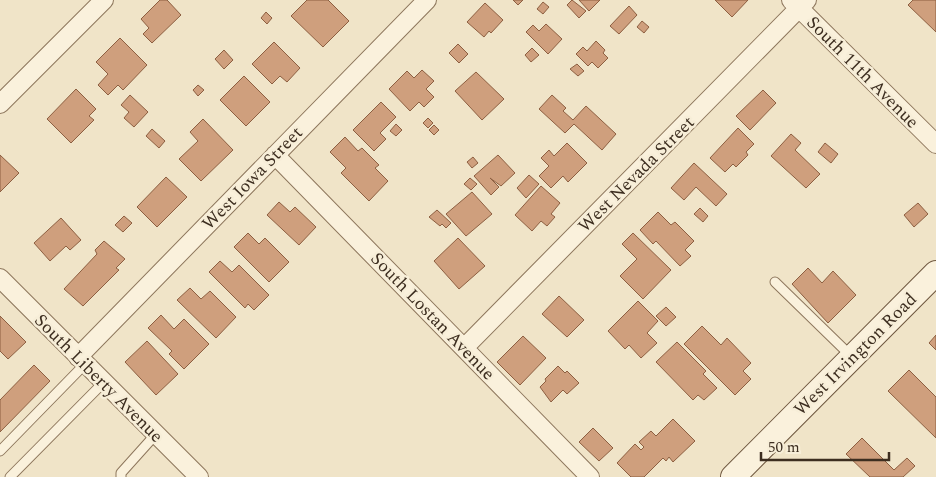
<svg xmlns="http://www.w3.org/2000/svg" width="936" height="477" font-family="Spectral,serif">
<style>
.building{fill:#cf9f7d;stroke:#8d5f41}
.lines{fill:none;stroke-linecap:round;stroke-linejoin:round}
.service-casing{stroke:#8d765c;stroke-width:11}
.minor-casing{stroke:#8d765c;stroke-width:20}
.secondary-casing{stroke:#6f573f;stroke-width:26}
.service{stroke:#faf1dc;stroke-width:9}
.minor{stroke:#faf1dc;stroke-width:18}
.secondary{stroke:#faf1dc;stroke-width:24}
.labels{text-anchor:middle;stroke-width:5;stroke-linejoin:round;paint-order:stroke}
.street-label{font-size:18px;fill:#3d2e20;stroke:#f7eed8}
</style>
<rect width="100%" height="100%" fill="#f0e4c8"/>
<path class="building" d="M160,0H167L181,15L152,43L143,34L149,28L141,19Z
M307,0H328L349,21L323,47L291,16Z
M513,0H523L518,5Z
M572,0L586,11L579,18L567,5Z
M579,0H600L589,11Z
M715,0H748L732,17Z
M913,0H936V32L908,5Z
M543,2L549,7L543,14L537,9Z
M485,3L503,20L491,33L489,31L484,37L467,22Z
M629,6L637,15L619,34L610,26Z
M266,12L272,18L267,24L261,18Z
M642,21L649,27L644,33L637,27Z
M546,24L562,39L548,54L526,32L533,25L539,31Z
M120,38L147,65L123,90L118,85L108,95L98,85L108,74L96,62Z
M596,41L605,50L603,53L608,58L598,68L592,62L588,66L576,54L583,47L587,51Z
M274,42L300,68L287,82L280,76L272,84L252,64Z
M458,44L468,54L459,63L449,53Z
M532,48L539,55L531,62L525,55Z
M224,50L233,60L224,69L215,59Z
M577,64L584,71L578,76L570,69Z
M422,70L434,81L426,89L434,97L424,107L419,102L410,111L389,89L407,71L414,78Z
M476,72L504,99L482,120L455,91Z
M244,76L270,102L246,126L220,100Z
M198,85L204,90L198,96L193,90Z
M76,89L96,109L89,116L94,120L71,143L47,119Z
M763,90L776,103L750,130L736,116Z
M130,95L148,112L134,127L124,118L129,112L121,105Z
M552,95L566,108L563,111L573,120L586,106L616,134L602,150L574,124L565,133L539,109Z
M381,102L396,117L380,133L386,139L374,151L353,130Z
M428,118L433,123L428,128L423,123Z
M203,119L233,150L201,181L179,159L198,141L190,132Z
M396,124L402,130L396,136L390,131Z
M434,125L439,130L434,135L429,130Z
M738,128L754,144L746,152L748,155L736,167L733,164L725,172L710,158Z
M152,129L165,141L159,148L146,136Z
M791,134L801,143L795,150L820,174L806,188L771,156Z
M345,137L358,151L362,148L379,165L375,168L388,181L369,201L341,173L346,168L330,152Z
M567,143L587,163L568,182L563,176L551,188L539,176L549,166L541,158L549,150L554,156Z
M825,143L838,154L831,163L818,152Z
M0,155L19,173L0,192Z
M498,155L515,173L501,186L490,178L499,187L491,195L474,176Z
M473,157L478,163L472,168L467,162Z
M694,163L727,194L716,206L696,187L684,200L671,188Z
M529,175L539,184L526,198L517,188Z
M166,177L187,197L157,227L137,207Z
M470,178L477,184L471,190L464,184Z
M541,186L560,203L551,214L555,217L547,226L541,221L532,231L515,215Z
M472,192L492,214L466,236L446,214Z
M279,202L290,212L295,207L316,227L299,245L267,215Z
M918,203L928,214L914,227L904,215Z
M700,208L708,216L703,222L694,214Z
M437,210L451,223L446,228L442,224L440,226L429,217Z
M658,212L671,225L675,222L694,241L685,250L691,256L680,266L656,241L653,244L640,230Z
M124,216L132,223L123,232L115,225Z
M61,218L81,240L70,250L66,246L50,261L34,243Z
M248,233L259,244L265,238L289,262L269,282L234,247Z
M633,233L671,270L643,299L620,276L637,259L622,244Z
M458,238L485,266L459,289L434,261Z
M104,241L125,259L116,268L119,270L83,306L64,289L97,254L95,250Z
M220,261L232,272L239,265L269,295L254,310L248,304L245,308L209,272Z
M808,268L822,283L833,271L856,295L828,323L792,284Z
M190,288L201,299L210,291L236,317L216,338L177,300Z
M559,296L584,320L567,337L542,314Z
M638,301L658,321L647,333L657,343L641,358L629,345L625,349L608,331Z
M666,307L676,317L666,326L656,316Z
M161,315L174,329L184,319L209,344L184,369L169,354L172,351L148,328Z
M0,316L26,342L8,359L0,351Z
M702,326L721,345L727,338L751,363L743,371L751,379L735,395L684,344Z
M936,335V350L929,343Z
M523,336L546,358L520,385L497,362Z
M147,341L178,374L156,395L125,362Z
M677,342L706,371L703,374L717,388L704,400L698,395L693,400L656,362Z
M34,365L50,381L0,432V400Z
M558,366L565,373L567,371L579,383L567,394L563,390L551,402L540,387L546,381L545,379Z
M909,370L936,397V438L888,391Z
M673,419L695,441L673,462L669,457L666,461L663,458L644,477H631L617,463L635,444L641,450L644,447L639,442L651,431L656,436Z
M593,428L613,448L599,461L579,442Z
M862,438L894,470L907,458L915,466L903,477H870L846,454Z"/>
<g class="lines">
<g class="service-casing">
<path id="service" d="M775,282L852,357
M0,451L85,364
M10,477L104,382
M121,477V473L156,434"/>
</g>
<g class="minor-casing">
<path id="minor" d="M791,0L936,144
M0,104L104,0
M275,155L590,477
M0,278L199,477
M464,348L807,0
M78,357L427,0"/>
</g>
<g class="secondary-casing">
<path id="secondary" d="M733,477L936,273"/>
</g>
<use href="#service" class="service"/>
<use href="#minor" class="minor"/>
<use href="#secondary" class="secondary"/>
</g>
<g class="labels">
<g class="street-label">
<text transform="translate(863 72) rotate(45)" y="6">South 11th Avenue</text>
<text transform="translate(636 174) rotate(-45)" y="6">West Nevada Street</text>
<text transform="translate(252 178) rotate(-46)" y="6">West Iowa Street</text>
<text transform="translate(433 316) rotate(46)" y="6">South Lostan Avenue</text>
<text transform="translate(855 354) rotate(-45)" y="6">West Irvington Road</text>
<text transform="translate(99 378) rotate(45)" y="6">South Liberty Avenue</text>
</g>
</g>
<path d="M761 452v8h128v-8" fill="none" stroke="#3d2e20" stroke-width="2.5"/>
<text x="768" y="452" font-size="15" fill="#3d2e20" stroke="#f7eed8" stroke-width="4" paint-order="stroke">50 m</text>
</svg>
